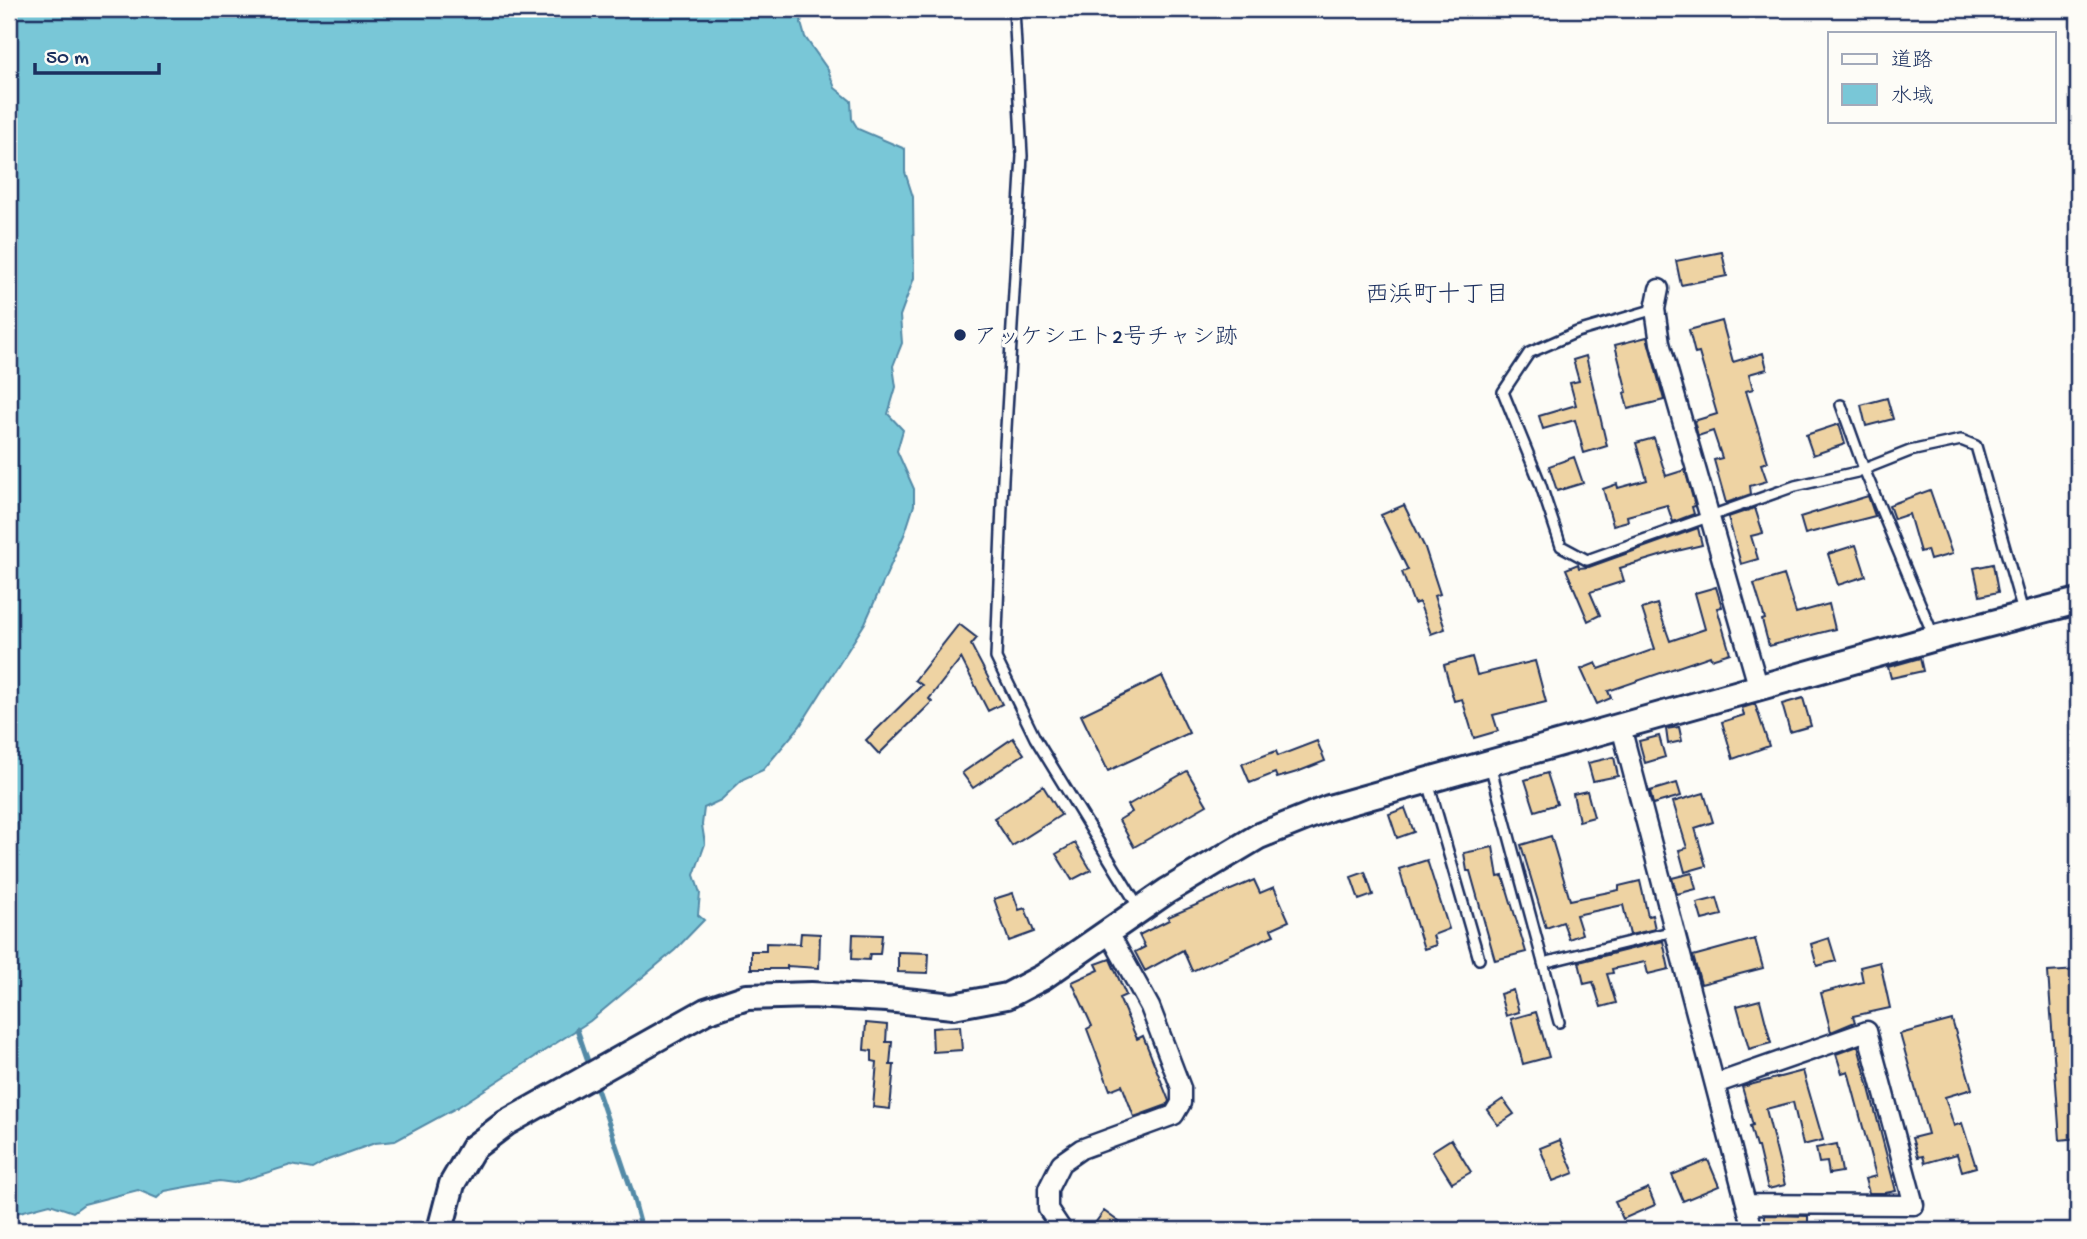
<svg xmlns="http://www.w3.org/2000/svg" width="2087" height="1239" font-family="'Gochi Hand','Klee One',sans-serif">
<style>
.water{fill:#79c7d7;stroke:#538aa7;stroke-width:2}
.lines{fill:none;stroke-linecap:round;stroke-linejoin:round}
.stream{stroke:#538aa7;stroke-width:5}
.building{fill:#eed3a3;stroke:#1b2f5e;stroke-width:2}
.lane-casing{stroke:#1b2f5e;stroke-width:14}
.street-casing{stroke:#1b2f5e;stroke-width:23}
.secondary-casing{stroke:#1b2f5e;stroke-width:30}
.lane{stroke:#fdfcf7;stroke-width:9}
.street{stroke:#fdfcf7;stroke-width:18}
.secondary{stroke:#fdfcf7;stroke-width:24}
.poi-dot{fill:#1b2f5e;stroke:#fdfcf7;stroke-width:2.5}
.labels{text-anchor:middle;stroke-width:7;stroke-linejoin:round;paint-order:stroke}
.poi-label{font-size:23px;fill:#1b2f5e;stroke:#fdfcf7;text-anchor:start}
.neighbourhood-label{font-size:24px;fill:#1b2f5e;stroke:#fdfcf7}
</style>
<rect width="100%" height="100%" fill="#fdfcf7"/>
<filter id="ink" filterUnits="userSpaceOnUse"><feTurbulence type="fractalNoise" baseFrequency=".0143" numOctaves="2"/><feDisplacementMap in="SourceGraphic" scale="14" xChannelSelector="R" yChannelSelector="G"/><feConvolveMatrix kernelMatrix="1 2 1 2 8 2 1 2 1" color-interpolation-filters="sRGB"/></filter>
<g filter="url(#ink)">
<path class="water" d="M9,9H803L801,23L805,37L828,70L835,88L851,101L852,119L858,129L905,149V172L913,197L914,278L900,316L902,343L893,366L896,387L888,414L903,430L897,451L914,489V505L905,533L865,623L800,726L763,770L743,779L721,800L704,808L702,825L705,844L694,875L700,893L698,915L704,920L675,950L590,1021L458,1107L395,1141L375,1143L328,1160L312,1169L291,1165L234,1183L219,1181L165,1191L157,1198L138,1190L84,1204L73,1212L50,1204L9,1215Z"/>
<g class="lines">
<path class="stream" d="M577,1029L590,1067
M594,1080L631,1189L642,1230"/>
</g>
<path class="building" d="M1722,252L1727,276L1681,285L1676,261Z
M1722,321L1733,362L1763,353L1767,369L1749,374L1753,389L1746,391L1768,462L1761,464L1767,481L1750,486L1751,494L1726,503L1714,460L1722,458L1713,431L1698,436L1694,421L1717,414L1699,353L1695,354L1689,330Z
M1647,337L1664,400L1628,409L1624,393L1627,392L1615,345Z
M1586,356L1607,446L1584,453L1575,420L1543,429L1539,416L1576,405L1570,383L1579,381L1573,360Z
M1887,398L1893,419L1866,426L1861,405Z
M1839,424L1845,444L1813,455L1806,435Z
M1654,438L1666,476L1685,470L1695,506L1692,507L1694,514L1673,522L1667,505L1627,516L1628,521L1613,525L1603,489L1617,484L1618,488L1647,480L1636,443Z
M1574,457L1583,483L1557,491L1549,466Z
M1930,490L1952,554L1930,560L1927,550L1920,552L1909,514L1894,519L1889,505Z
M1868,496L1875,516L1805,534L1800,517Z
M1404,505L1425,548L1440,594L1434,596L1445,629L1431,634L1419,602L1414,604L1402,572L1408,570L1381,515Z
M1755,508L1763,533L1751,536L1758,559L1741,564L1728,517Z
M1698,528L1702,545L1673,552L1620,568L1624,581L1590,592L1600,615L1588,621L1566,569L1578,564L1579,568L1589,567Z
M1856,545L1866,576L1838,585L1828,554Z
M1993,564L1998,592L1980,596L1974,568Z
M1784,575L1796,613L1829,604L1835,629L1769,646L1762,620L1765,619L1754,584Z
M1716,587L1722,607L1717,608L1730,653L1711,659L1710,656L1608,691L1611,698L1597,704L1581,669L1596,663L1599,669L1655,649L1642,609L1657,604L1670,641L1705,629L1695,593Z
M959,624L977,638L971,645L1002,704L988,711L961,658L929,699L932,702L879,754L866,740L922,685L915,680Z
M1472,657L1477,675L1535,661L1546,702L1493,715L1498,731L1474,738L1462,699L1454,701L1444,665Z
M1920,658L1923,671L1891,678L1888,667Z
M1162,676L1189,733L1108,771L1081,715Z
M1803,698L1811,726L1790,732L1782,704Z
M1755,704L1769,746L1733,759L1722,722L1744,715L1742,708Z
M1679,727L1682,741L1668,744L1666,729Z
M1659,736L1665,757L1645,763L1639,741Z
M1013,738L1024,754L973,788L962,773Z
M1317,741L1325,761L1297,772L1277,778L1275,773L1250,783L1242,764L1276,751L1278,756Z
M1614,757L1618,776L1593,781L1588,763Z
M1187,771L1207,805L1134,847L1119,820L1132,812L1128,805Z
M1547,773L1557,804L1535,811L1525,780Z
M1677,783L1681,796L1653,804L1650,791Z
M1043,786L1061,815L1012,846L994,818Z
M1587,791L1594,817L1579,821L1573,794Z
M1704,793L1713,822L1695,828L1706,866L1685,872L1679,850L1687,848L1673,802Z
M1405,808L1414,832L1397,838L1389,814Z
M1551,836L1570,900L1619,890V886L1640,881L1648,916L1652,915L1655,929L1630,935L1623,905L1576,915L1582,934L1569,939L1563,922L1546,928L1521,845Z
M1075,843L1091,870L1072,880L1056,854Z
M1493,847L1498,877L1503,876L1526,952L1495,960L1470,871H1467L1464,853Z
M1427,860L1449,929L1433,935L1436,945L1424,949L1399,869Z
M1365,872L1373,895L1359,900L1351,877Z
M1692,873L1696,889L1677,894L1672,878Z
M1254,880L1260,893L1274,887L1289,921L1271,929L1274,935L1192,971L1183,950L1145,971L1135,952L1145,947L1139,935L1169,920L1168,917Z
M1013,893L1019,910L1025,908L1034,932L1009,941L994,899Z
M1717,898L1722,915L1702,920L1697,903Z
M801,933L820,934L819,968L787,966V969H751V951H766V943L800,944Z
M853,934L882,935L880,954H870L869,960L852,959Z
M1829,938L1836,961L1817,966L1811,944Z
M1755,939L1763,968L1701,984L1693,956Z
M1663,941L1669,969L1648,974L1645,962L1612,969L1613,973L1607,974L1616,1003L1601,1007L1593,982L1584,984L1579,962Z
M898,952L929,953L928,973L898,972Z
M1110,959L1126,995L1119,998L1137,1039L1143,1036L1169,1101L1167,1105L1134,1117L1122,1085L1110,1090L1087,1029L1092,1026L1072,982L1099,970L1096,964Z
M1880,962L1890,1008L1853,1016L1855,1022L1831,1032L1821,993L1863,982L1860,967Z
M2078,970V1138L2060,1140L2048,972Z
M1513,990L1519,1012L1506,1016L1500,994Z
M1760,1000L1771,1043L1749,1049L1737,1006Z
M1536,1012L1549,1057L1523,1064L1511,1019Z
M1952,1020L1972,1089L1945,1097L1954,1126L1962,1123L1976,1167L1962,1171L1957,1154L1925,1163L1923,1156L1918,1157L1912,1138L1928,1134L1900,1034Z
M866,1023L887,1025L886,1042H892L890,1065H894L890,1109L873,1107L877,1062L872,1061V1051L864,1050Z
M960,1026L962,1050L933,1052L932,1028Z
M1858,1046L1896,1191L1885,1193H1869L1865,1179L1876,1176L1848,1071L1842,1073L1836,1054Z
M1803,1071L1823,1140L1803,1145L1793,1102L1766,1109L1785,1185L1768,1189L1758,1147H1756L1750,1126L1753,1125L1742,1087Z
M1503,1099L1514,1114L1498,1125L1487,1110Z
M1451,1139L1471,1172L1452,1183L1432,1151Z
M1560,1140L1574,1173L1553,1181L1540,1148Z
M1837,1144L1842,1172L1829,1174L1827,1162L1819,1163L1816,1148Z
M1708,1160L1719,1186L1683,1201L1672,1175Z
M1648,1188L1655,1205L1623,1219L1615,1202Z
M1104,1211L1130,1230H1090Z
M1765,1215L1808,1216V1230H1765Z"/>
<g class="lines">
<g class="lane-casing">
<path id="lane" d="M1014,9L1022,156L1003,479L996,658L1035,738L1139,908
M1655,309L1577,332L1529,353L1503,392L1540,483L1561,546L1587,560L1795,486L1857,472L1910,451L1961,440L1976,446L2023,612
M1841,405L1864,469L1934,637
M1490,765L1559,1022
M1428,782L1479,959
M1543,963L1674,931"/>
</g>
<g class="street-casing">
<path id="street" d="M1659,289L1655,309L1660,343L1759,689
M1621,727L1753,1230
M1715,1084L1867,1031L1914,1205L1747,1204
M1062,1230L1048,1209V1189L1061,1163L1081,1149L1174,1115L1181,1103V1088L1150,1007L1108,931"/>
</g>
<g class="secondary-casing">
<path id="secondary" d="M440,1230L452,1184L473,1148L506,1123L706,1011L747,997L811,995L887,999L953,1006L1007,996L1043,977L1167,891L1259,836L1329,808L1935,638L2078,601"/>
</g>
<use href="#lane" class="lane"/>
<use href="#street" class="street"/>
<use href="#secondary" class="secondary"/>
</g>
</g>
<circle class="poi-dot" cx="960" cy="335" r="7"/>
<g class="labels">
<g class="poi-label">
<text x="974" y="343">アッケシエト2号チャシ跡</text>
</g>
<g class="neighbourhood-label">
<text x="1437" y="301">西浜町十丁目</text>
</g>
</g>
<rect width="2087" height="1239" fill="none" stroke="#fdfcf7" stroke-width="35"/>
<rect x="18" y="18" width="2052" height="1204" fill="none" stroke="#1b2f5e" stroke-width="2.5" filter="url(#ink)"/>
<rect x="1828" y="32" width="228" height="91" fill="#fdfcf7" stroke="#a3aaba" stroke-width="2"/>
<rect x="1842" y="54" width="35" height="10" fill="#fdfcf7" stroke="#a3aaba" stroke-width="2"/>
<text x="1891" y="66" font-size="21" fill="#1b2f5e">道路</text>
<rect x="1842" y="84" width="35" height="21" fill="#79c7d7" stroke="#a3aaba" stroke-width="2"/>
<text x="1891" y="102" font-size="21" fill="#1b2f5e">水域</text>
<path d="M35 63v10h124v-10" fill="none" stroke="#1b2f5e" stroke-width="3.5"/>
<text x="46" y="63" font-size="21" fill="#1b2f5e" stroke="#fdfcf7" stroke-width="5" paint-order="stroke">50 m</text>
</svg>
